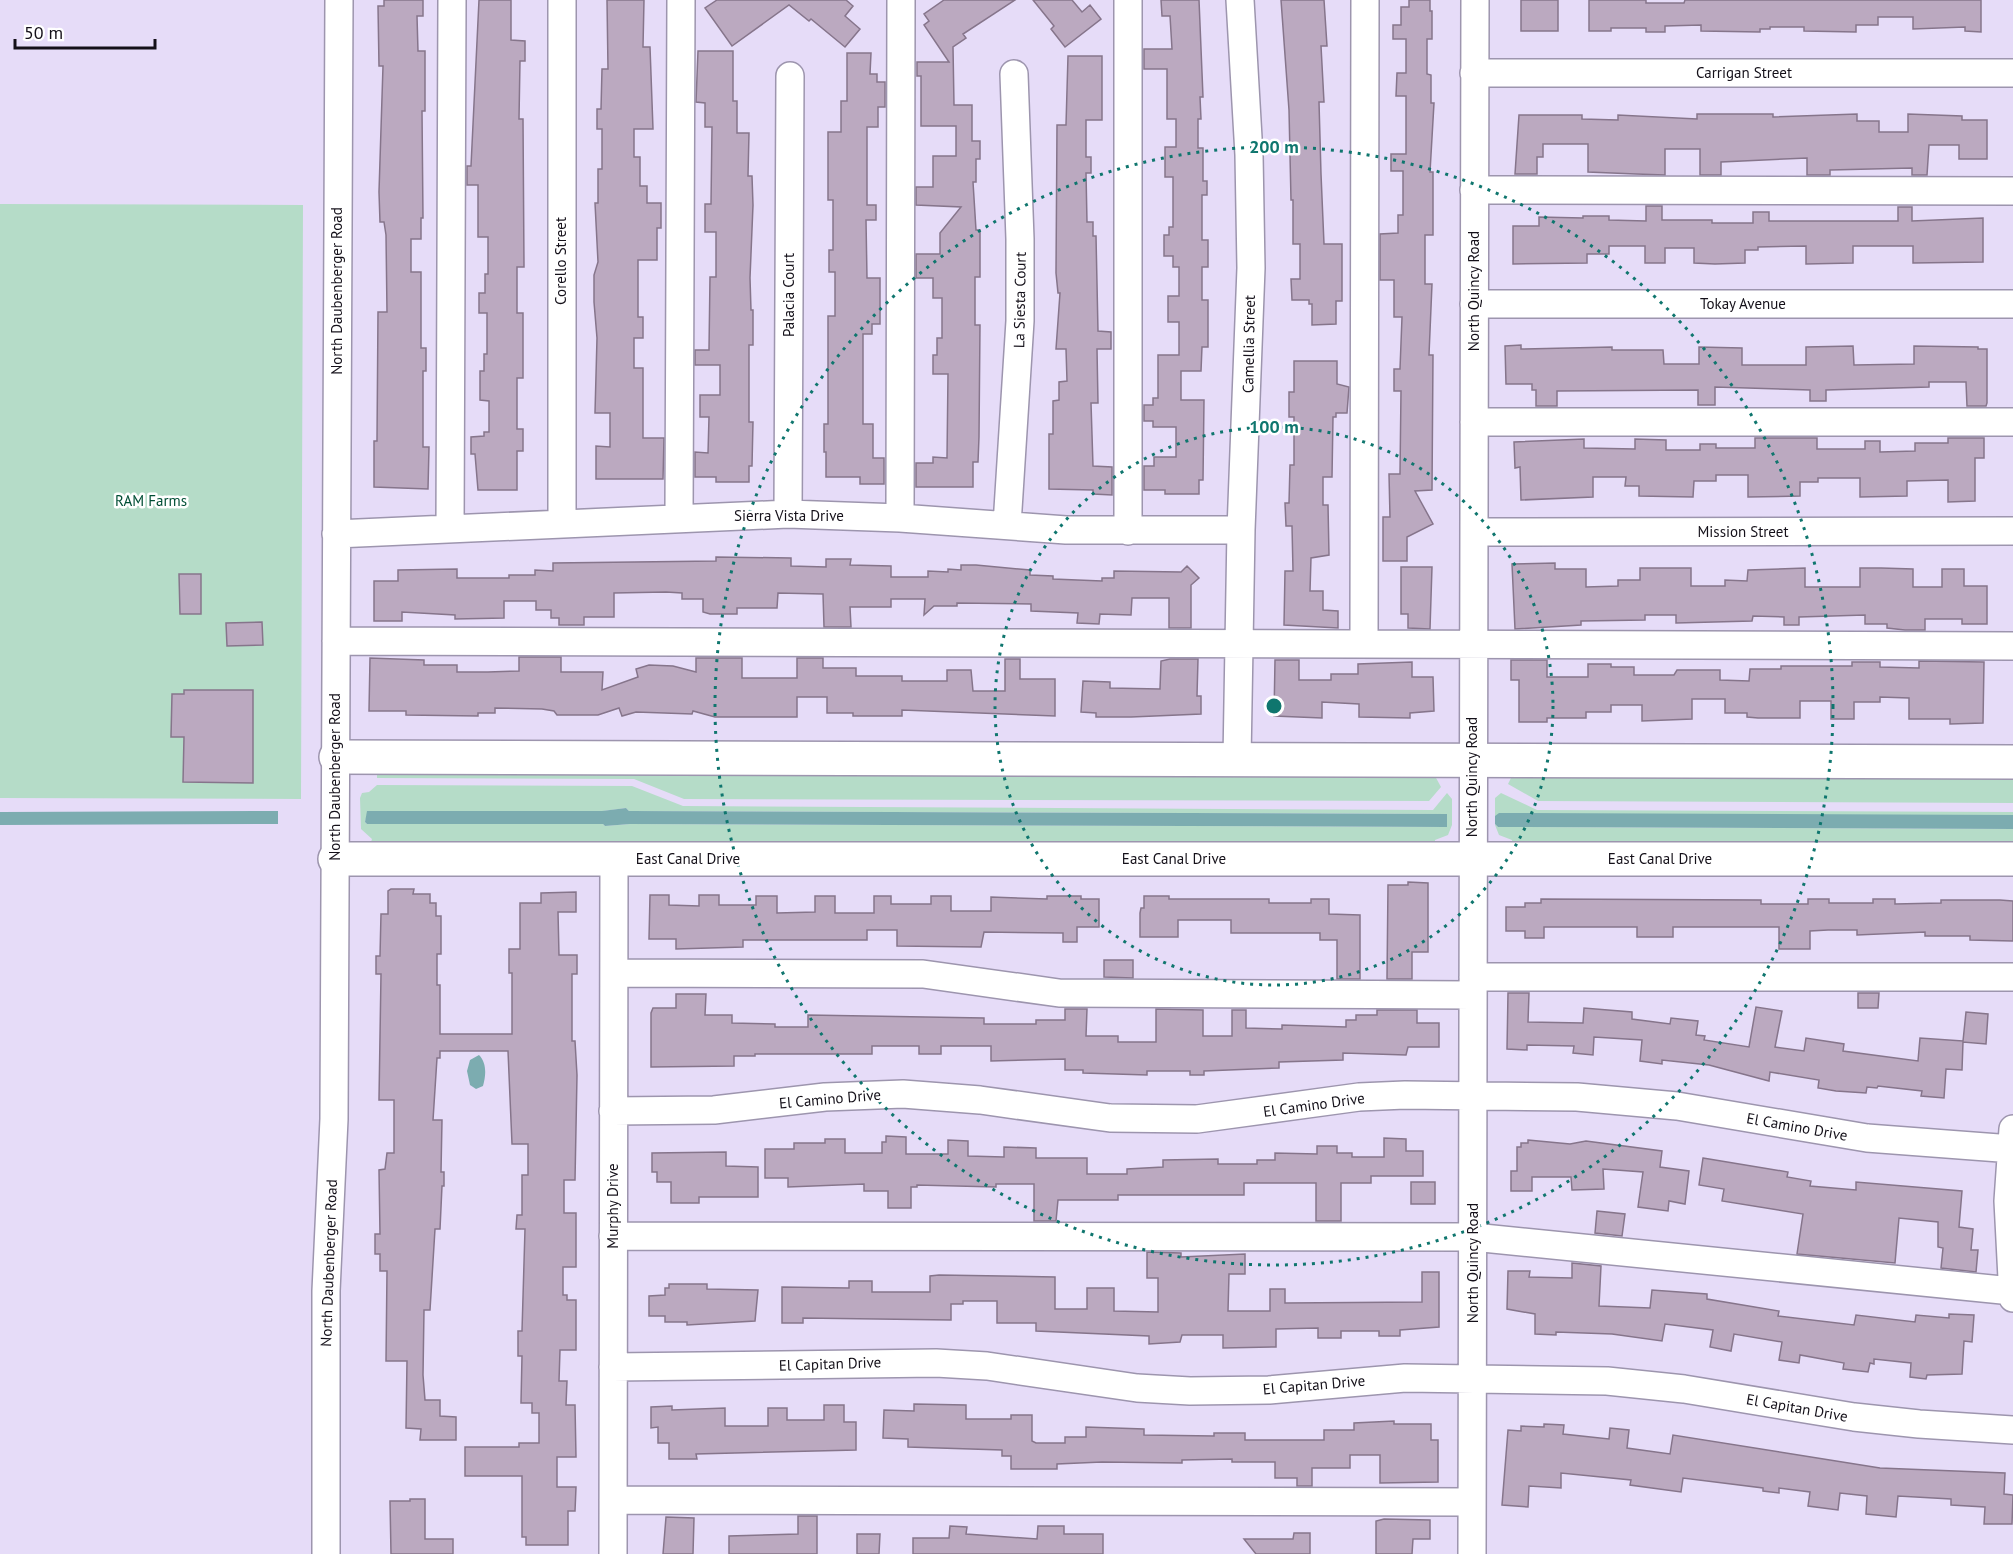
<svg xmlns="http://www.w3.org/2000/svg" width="2013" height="1554" font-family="'PT Sans',sans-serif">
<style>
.green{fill:#b5dcc8;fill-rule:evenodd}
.water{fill:#7cacb0}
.building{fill:#bba9c0;stroke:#86758b;stroke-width:1.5}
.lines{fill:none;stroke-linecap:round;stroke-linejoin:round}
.minor-casing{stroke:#9d95ae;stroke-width:30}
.major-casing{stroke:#9d95ae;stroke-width:36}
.minor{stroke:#fff;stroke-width:27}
.major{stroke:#fff;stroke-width:33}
.ring{fill:none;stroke:#0f766e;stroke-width:3;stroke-dasharray:3 6}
.labels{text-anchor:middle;stroke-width:5;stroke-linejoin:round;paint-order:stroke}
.street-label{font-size:15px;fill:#141019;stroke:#fff}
.park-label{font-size:15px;fill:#004e35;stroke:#fff}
.centre{fill:#0f766e;stroke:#fff;stroke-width:3}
.ring-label{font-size:18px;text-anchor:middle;font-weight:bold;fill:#0f766e;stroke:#fff;stroke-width:5;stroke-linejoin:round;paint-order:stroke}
</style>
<rect width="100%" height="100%" fill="#e6dcf8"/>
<path class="green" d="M0,204L303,205L301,799L0,798Z
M377,772L1435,776L1441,787L1429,801L684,799L634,779L377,778Z
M1512,776L2013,777V803L1538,801L1508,784Z
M377,785L632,786L683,806L1433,810L1447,793L1452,799V825L1448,835L1435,840V845L375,843L371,842L372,839L361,829L360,798L362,793L369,792ZM626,808L629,811L1446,814L1447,827L630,824L605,826L603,824H367L365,822L368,811H603Z
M1501,793L1537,810L2013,812V815L1495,817V824L1498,827L2013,829V846L1512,845V840L1499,835L1495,825V798Z"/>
<path class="water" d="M626,808L629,811L1447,814V827L630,824L605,826L603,824H367L365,822L367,811H602Z
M278,811V824L0,825V812Z
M1499,813L2013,815V829L1498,827L1495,824V816Z
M479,1055C487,1063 486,1076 483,1086L476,1089L470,1085L467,1071L470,1060Z"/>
<path class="building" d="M384,0H423V16H417L418,51H425V111H422L423,218H421V239H411V272H421V348H426V371H423V447H429L428,489L374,487V441H377L378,312H387L386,235L384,222H380L379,192L383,66H379L378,6H384Z
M479,0H511V40L525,41V61H520L519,119H523L524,267H517V313H523V378H517V429H523V451H517V490H478L475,454H471V437L484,436V432H489V401L480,400V371H484V354H487V313H479V293H485V274H488V237H478V185H467V166H471Z
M607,0H644L643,47H650L653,129H634V157H640V186H647V203H661V228H657V260H638V317H643V338H634V368H643V438H664L663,479H596V446L610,447V413H595L597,338L594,302V275L598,262L595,203H598V169H602V129H597V109H601L602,69H608Z
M717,0H846L853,6L845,16L860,29L845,47L811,19L809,21L789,5L732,46L705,8Z
M944,0H1015L963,34L966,38L953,47L954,105H972V141H980V159H976V182H973L976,230H980V277H975V325H980L979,437L978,462H973V487H916V463H933V457L947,458L948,374H933V355H937V338H942V298H933V278H916V254H940V233L961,207L916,205V187H933V156H956V126H921V76H917V62H949L924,25L929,21L924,14Z
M1033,0H1072L1082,12L1090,5L1101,19L1065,47L1051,29L1054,26Z
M1161,0H1199L1203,97H1200L1201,119H1198V148H1203V181H1207V195H1202V240H1208V267H1202V300H1208V347H1202L1201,371H1181V400H1204L1203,480H1199V494H1165V490H1144V466H1154V457H1176V427H1153V421H1144V405H1153V398H1158V355H1179V322H1168V296H1179V267H1173V256H1164V235H1169V227H1173V177H1165V147H1176V119H1167V69H1144V49H1172L1170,16H1162Z
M1281,0H1324L1327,46H1321L1324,102H1319L1321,174L1324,244H1342V301H1336V324L1312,325V304H1309V300H1292L1291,279H1300V244H1293V200H1291L1289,110Z
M1409,0H1430V11H1432V39H1427V74L1431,75V103H1434L1430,172H1433V235H1425V284H1432L1429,355H1433L1432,490L1415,491L1433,524L1407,537V561H1383V517H1390L1389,474H1400L1401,391H1394V369H1400L1402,317H1394V280H1380V234L1398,233V215H1403V171H1391V154H1406V96H1396L1397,73H1406V39H1393V25H1401V7H1409Z
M1521,0H1558V31H1521Z
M1589,0H1646V3H1684L1685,0H1981V32L1965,31V27L1913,29V17H1878V25H1856V32L1804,31V27H1770V29H1760V32L1701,31V25L1665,26V32H1646V28H1611V31H1589Z
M698,51H733V101H737V133H749L748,176H752L753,205L750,278L751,310H753V345H749V422H753L752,466H749V482H716V477H695V452L708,453L709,417H700V395H720V365H695V350H709L710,277H716V232H705V204H711L712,127H705V103L696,102Z
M847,53H871L870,74H877V82H885V107H878V127H867V205H876V220H866L867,278H880V324H872V334H863V424H873V458H884V484H860V477H826V452H824V424H828V316H835V272H829V250H833V200H828V132H841V101H847Z
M1068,56H1102V120H1086V157H1091V173H1086L1087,222H1093V236H1096L1098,331L1111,332V349H1097L1098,403H1091L1093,466L1112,467V495L1093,494V490L1049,489V434H1053V401L1059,400V382L1067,381L1066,349H1056L1060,293H1058L1056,273L1057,125H1066Z
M1697,114H1773V117L1857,114V121H1879V132H1908V114L1962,116V120H1987V159H1959V145H1929L1927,175H1912V168L1830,170V175H1807V158L1721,162V175H1700V149H1665V175L1636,174L1588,172V144H1543V157H1537V174H1515L1519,115H1582V119L1618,120V115L1697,119Z
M1646,206H1662V220H1712V223H1753V212H1769V221H1898V207H1912V221L1983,218V262L1913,263V246H1853V263L1806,264V246L1758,247V250H1745V263L1715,264L1694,263V248H1665V263H1645V246H1609V254H1587V263L1513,264V226H1539V217L1583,218V216H1609V220L1646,221Z
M1521,345V349L1612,347V350H1663L1664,364H1699V347L1742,348V365H1806V347L1853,346L1854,365L1914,364V346L1978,347V349H1987V403L1986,406H1967L1966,382H1929V387L1826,390V401H1810V390L1715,387V405H1698V390L1557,391V406H1536V390H1532V384H1506L1505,346Z
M1294,361H1337V384L1349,387L1347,413H1336V417H1333L1332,477H1323V505H1328L1329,555L1311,558L1310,591H1323V610L1338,611V628L1284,625L1285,571H1293L1292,526H1286L1285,503H1289L1290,465H1294V417H1289V392H1294Z
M1755,438H1817V449H1865V441H1880V452L1915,451V443H1948V438H1984V458H1975V501L1948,502V480L1907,481V496L1860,497V478H1818V482H1800V496L1748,497V475H1716V481H1694L1693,497L1639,496V486H1625L1626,477H1593V497L1521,500L1520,467L1515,468L1514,442L1584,439V448L1635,449V439L1666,440V450H1700V444H1716V448H1755Z
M716,557L791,558V566L826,567V559H851L850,565L891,566V577H928V571L948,572V569L961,570V565H976L1030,570V575L1053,576V579L1102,581V578H1114V571L1181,572L1187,566L1199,578L1191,585V628H1169V598H1132L1131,615L1100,614L1099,624L1077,623L1078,613L1031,611V604L957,603V606H934L924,615L925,599H891V607H850L851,627H824L823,594L778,593L777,608H737V614H710L703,612V599H682V593L666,592L614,593V617H584V625H559V618H551V610H536V601H504V618L455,619V615L402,612V621H374V581H398V570L457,569V578H509V575H535V570L553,571V563L716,561Z
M1555,563V569H1586V587L1618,586V580H1640V568H1691V586H1725V580L1747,581L1748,570L1805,568V587H1860V568H1881L1913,569V587H1942V569H1964V586H1987V624H1962V619H1925V630H1905L1887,628V624H1865V615L1799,617V625H1784V617L1753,616L1752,621L1676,623V615H1645V620L1581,621V625L1515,629L1512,564Z
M1401,567H1432L1430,629L1408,628V614H1401Z
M179,574H201V614H180Z
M262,622L263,645L227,646L226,623Z
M519,657H561V672H603L602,690L638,677L636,669L649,665L673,666L696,672V658H742V678H797V658H823V668H856V676H902V681H947V670H971L973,691H1005V659H1020V679H1055V716L902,710V716H853V713H827V697H797V717H715L693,711L692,714L636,712L622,716L619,708L598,715H557L554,711L542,709L495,708V713H478V716L406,715V711H369L370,658L424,660V665H457V672H488L519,671Z
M1170,659H1198L1197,696H1201V714L1131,717H1096V713L1081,712L1083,681L1110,682V688L1160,689L1161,661Z
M1275,660H1299V680H1331V674H1358V664L1412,662V677H1433L1434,711L1410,713V718L1359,717V704L1322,702V718L1274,716Z
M1511,660H1547V677H1588V664H1611V667H1634V675H1674L1677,670H1720V680L1749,681L1750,669H1781V666H1852V662H1880V667L1919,668V661L1984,662L1983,723L1950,724V719H1909V698L1880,697V702H1854V719H1831V701H1800V718H1758L1747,717V713H1725V699H1692V719L1642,721V705H1611V712H1586V718H1547V722H1519V680H1511Z
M184,690H253V783L183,782L184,737H171L172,694H184Z
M1408,882L1428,883V952H1412V979H1387L1388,885H1408Z
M391,889H414L413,894H430V903H436V916H441V954H437V985H440V1034H512V973H509V949H520V903H541V893L576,892V912H558L559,955H577V974H572V1041H575L577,1075L575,1180H564V1213H576V1267H563V1295H567V1300H576V1350H560L559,1381H567L566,1405H575L576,1457H557V1487H576L575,1511H568V1545H526V1537H522V1476H465V1447H519V1443H539V1413H532V1403H521L522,1356H518V1331H522L525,1229H516L517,1215H522V1175H528V1144H512L508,1051H440V1058H437L433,1120H442L441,1172H444V1186H442L440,1229H435L430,1310H424L423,1375L425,1400H440V1416L456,1417V1440H420L421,1429L406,1428L407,1361H386L387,1271H380V1254H375V1234H380L379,1170L385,1169L387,1153H394V1100H379L381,974H376V956H380L381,914H388V891Z
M650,895H669V905L699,906V895H719V905H756V896H777V913L815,912V896H835V913H874V896H891V904H931V896H951V911H991V897L1047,899V896H1081V899H1099V927H1077V942H1063V933L984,932L981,947L897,946V930H867V940H743V947L676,949V939H649Z
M1144,896H1169V899H1269V903H1311V899H1329V914L1360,915V979H1337V940H1320V933H1231V920H1178V937H1140V913L1141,908H1144Z
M1541,899L1761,900V904H1808V899H1829V903H1873V899H1895V904L1941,903V900H2000L2013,901V941L1970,940V936H1925V932L1857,935V930H1828L1810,931V949H1779V927H1673V937H1637V927H1544V938H1525V931H1506V907H1525V903H1541Z
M1104,960H1133V978L1104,977Z
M1508,993H1529L1528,1022L1583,1023L1584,1008L1632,1012V1019L1670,1024L1671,1018L1698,1021L1696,1035L1705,1036L1704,1040L1749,1047L1756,1007L1782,1011L1775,1047L1804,1051L1806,1038L1844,1044L1843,1051L1918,1061L1920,1038L1963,1041L1966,1012L1988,1014L1986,1044L1963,1042L1962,1070L1946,1069L1944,1098L1921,1096L1922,1091L1878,1086L1877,1088L1867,1087L1866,1093L1836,1091L1818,1088L1819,1080L1770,1072L1769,1081L1709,1065L1662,1060V1064L1640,1061L1642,1040L1594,1037L1593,1055L1573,1053L1574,1046L1527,1045V1050L1507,1049Z
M1858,993H1879L1878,1008H1858Z
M676,994H706L705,1015H732V1023L775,1024V1027H808V1015L984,1018V1024H1036V1020H1065V1009H1087L1086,1036H1118V1042H1156V1009L1203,1010V1036H1232V1010H1246V1028L1282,1029V1025L1346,1027V1020H1356V1015H1377V1010H1417V1023H1439V1047H1408L1406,1055L1343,1053V1060L1279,1062V1068L1204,1071V1075H1190V1071H1147V1075L1083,1073V1070H1065V1059L991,1061V1046H941V1054H919V1046H872V1054H755V1056H734V1066L651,1067V1013L653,1008H676Z
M886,1136L906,1137V1154H948V1140L968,1141V1156L1004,1157V1147L1036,1148V1158H1087V1174H1127V1169L1163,1167V1160L1218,1159V1164H1257V1160H1275V1153L1317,1154V1146H1337V1153H1352V1157H1384V1138L1406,1139V1151H1423V1176H1371V1183H1341V1221H1316V1183H1244V1195H1118V1200H1058L1056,1221H1034V1184H996V1187L917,1185V1187H911V1208H888V1191H864V1184L788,1187V1178H765V1149H794V1143H825V1139H845V1153H882V1142H886Z
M1528,1140L1570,1144L1586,1141L1662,1151L1660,1167L1689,1171L1685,1204L1669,1201L1668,1211L1638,1207L1643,1172L1603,1169L1604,1189L1572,1190L1571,1177H1532V1191H1511V1171H1517V1147H1521V1143H1528Z
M726,1152V1166L758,1167V1197H699V1203H671V1182H657V1172H652V1153Z
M1703,1158L1788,1172L1787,1177L1811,1181L1810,1186L1856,1190V1182L1962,1191L1959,1227L1973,1229L1971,1250H1978L1976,1272L1941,1268L1943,1248L1938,1247V1222L1899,1218L1895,1263L1797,1254L1803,1214L1722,1201L1724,1189L1699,1185Z
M1411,1182H1435V1204H1411Z
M1597,1211L1625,1214L1622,1236L1595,1233Z
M1147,1252L1181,1253V1257L1245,1254V1274H1229L1228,1311H1270V1289H1285V1303L1422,1302V1272H1439V1327L1400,1330V1336H1379V1331H1341V1338H1318V1328L1276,1329V1347L1223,1348V1335H1182L1180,1342L1149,1344V1336L1036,1331V1323H997V1301H963V1304H951V1320L803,1318V1323H782V1287L849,1288V1281H872V1292H930V1276L939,1275L1055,1277V1309H1087V1288H1114V1311L1158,1312V1278H1147Z
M1572,1263L1601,1266L1599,1306L1650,1308L1652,1290L1707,1294V1299L1779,1311L1778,1316L1854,1325L1856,1315L1915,1322L1916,1315L1949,1318V1314L1974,1315L1972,1342L1964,1341L1962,1374L1927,1375L1926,1379L1910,1377L1911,1363L1874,1359V1364L1870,1363L1868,1372L1843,1369L1844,1363L1800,1355L1799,1363L1779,1360L1782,1342L1734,1334L1731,1351L1710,1347L1713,1330L1665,1324L1662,1341L1612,1334L1556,1332V1335L1535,1334V1314L1507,1309L1508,1271H1530L1529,1277L1572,1278Z
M669,1284H707V1289L758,1290L755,1321L687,1325V1322H665V1316H649V1296L665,1295V1288H669Z
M914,1404L966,1405V1419H1011V1415H1032V1441L1036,1443H1065V1437H1086V1427L1144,1429V1435L1214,1436V1433H1245V1440H1324V1430H1354V1423L1394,1421V1424H1431V1440H1438V1482L1380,1483V1455H1350V1468H1312V1486H1297V1478H1275V1462H1232V1459L1182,1460V1463L1102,1462L1057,1464V1469H1011V1456H1002V1450L908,1447V1439L883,1438L884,1410L914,1411Z
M824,1405H844V1422H856V1450L696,1454L697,1459H669V1443H658V1427L651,1428V1407L672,1406V1410L725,1408V1426H768V1408H787V1420H824Z
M1544,1424L1564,1425L1563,1434L1609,1439L1610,1428L1629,1430L1627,1448L1670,1454L1673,1435L1880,1468L2005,1473L2004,1494L2013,1495L2012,1524H1984L1985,1507L1951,1505V1499L1898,1496L1896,1517L1866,1514L1867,1496L1840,1493L1838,1510L1808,1506L1810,1492L1779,1488V1493L1763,1491V1488L1683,1478L1681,1492L1630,1485L1631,1480L1561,1473V1488L1529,1486L1528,1507L1502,1505L1508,1430L1521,1431V1426L1544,1427Z
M410,1499H425V1539H453V1554H391L390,1501H410Z
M798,1516H817V1554H729V1536L798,1534Z
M666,1517L694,1518L693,1554H663Z
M1384,1519L1430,1520V1539H1413L1412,1554H1376V1521Z
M950,1526L967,1527L966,1534L1037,1539L1038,1526H1064V1534H1103V1554H913V1538H949Z
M1294,1533H1310V1554H1256L1244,1539H1293Z
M857,1534H880L879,1554H857Z"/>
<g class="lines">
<g class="minor-casing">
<path id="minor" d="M562,0V523
M1128,0V531
M1474,73H2013
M1474,190L2013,191
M1474,304H2013
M1474,422H2013
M788,514L790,76
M679,517L681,0
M900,518L901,0
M1007,525L1020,321V239L1014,74
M450,529L452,0
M1474,532L2013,531
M336,534L788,514L900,518L1066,530H1241
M336,641L2013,646
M1364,644L1365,0
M1237,759L1241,530L1251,268L1249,155L1240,0
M614,973L923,974L1059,993L1473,995
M1473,977H2013
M613,1111L714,1110L825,1097L903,1094L980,1100L1110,1118L1197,1119L1359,1097L1405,1095L1577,1097L1677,1106L1867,1138L2013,1149
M2013,1129L2008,1201L2013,1298
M613,1236L1473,1237L2012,1291
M613,1367L936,1363L987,1366L1137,1388L1190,1391L1269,1390L1405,1378L1607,1381L1684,1389L1854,1417L1919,1424L2013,1430
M613,1500L1471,1502
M326,1554V1291L334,1119L339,0
M613,1554L614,859
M1472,1554L1475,0"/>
</g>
<g class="major-casing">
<path id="major" d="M336,757L2013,762
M335,859H2013"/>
</g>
<use href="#minor" class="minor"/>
<use href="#major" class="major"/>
</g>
<g class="ring">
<circle cx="1274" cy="706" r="279"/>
<circle cx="1274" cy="706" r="559"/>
</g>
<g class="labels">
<g class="street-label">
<text x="1744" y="78">Carrigan Street</text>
<text transform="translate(561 261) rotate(-90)" y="5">Corello Street</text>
<text transform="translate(337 291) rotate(-90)" y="5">North Daubenberger Road</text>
<text transform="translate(1474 291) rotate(-90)" y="5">North Quincy Road</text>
<text transform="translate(789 295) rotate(-90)" y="5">Palacia Court</text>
<text transform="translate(1020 300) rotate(-89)" y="5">La Siesta Court</text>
<text x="1743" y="309">Tokay Avenue</text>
<text transform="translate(1249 344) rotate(-89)" y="5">Camellia Street</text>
<text x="789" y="521">Sierra Vista Drive</text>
<text x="1743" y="537">Mission Street</text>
<text transform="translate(335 777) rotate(-90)" y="5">North Daubenberger Road</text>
<text transform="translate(1472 777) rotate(-90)" y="5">North Quincy Road</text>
<text x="688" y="864">East Canal Drive</text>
<text x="1174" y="864">East Canal Drive</text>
<text x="1660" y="864">East Canal Drive</text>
<text transform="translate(830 1099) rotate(-5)" y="5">El Camino Drive</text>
<text transform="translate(1314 1105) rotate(-8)" y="5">El Camino Drive</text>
<text transform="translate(1797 1127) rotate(10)" y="5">El Camino Drive</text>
<text transform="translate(613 1206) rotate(-90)" y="5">Murphy Drive</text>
<text transform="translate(329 1263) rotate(-88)" y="5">North Daubenberger Road</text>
<text transform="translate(1473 1263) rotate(-90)" y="5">North Quincy Road</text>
<text transform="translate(830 1364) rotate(-2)" y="5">El Capitan Drive</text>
<text transform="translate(1314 1385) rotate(-5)" y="5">El Capitan Drive</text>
<text transform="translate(1797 1408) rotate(10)" y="5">El Capitan Drive</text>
</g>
<g class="park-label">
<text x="151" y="506">RAM Farms</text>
</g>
</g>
<circle cx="1274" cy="706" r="9" class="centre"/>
<g class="ring-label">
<text x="1274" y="153">200 m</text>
<text x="1274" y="433">100 m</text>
</g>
<path d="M15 39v9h140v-9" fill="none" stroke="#141019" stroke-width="3"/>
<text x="24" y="39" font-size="18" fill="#141019" stroke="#ffffff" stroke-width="4.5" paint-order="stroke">50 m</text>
</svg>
